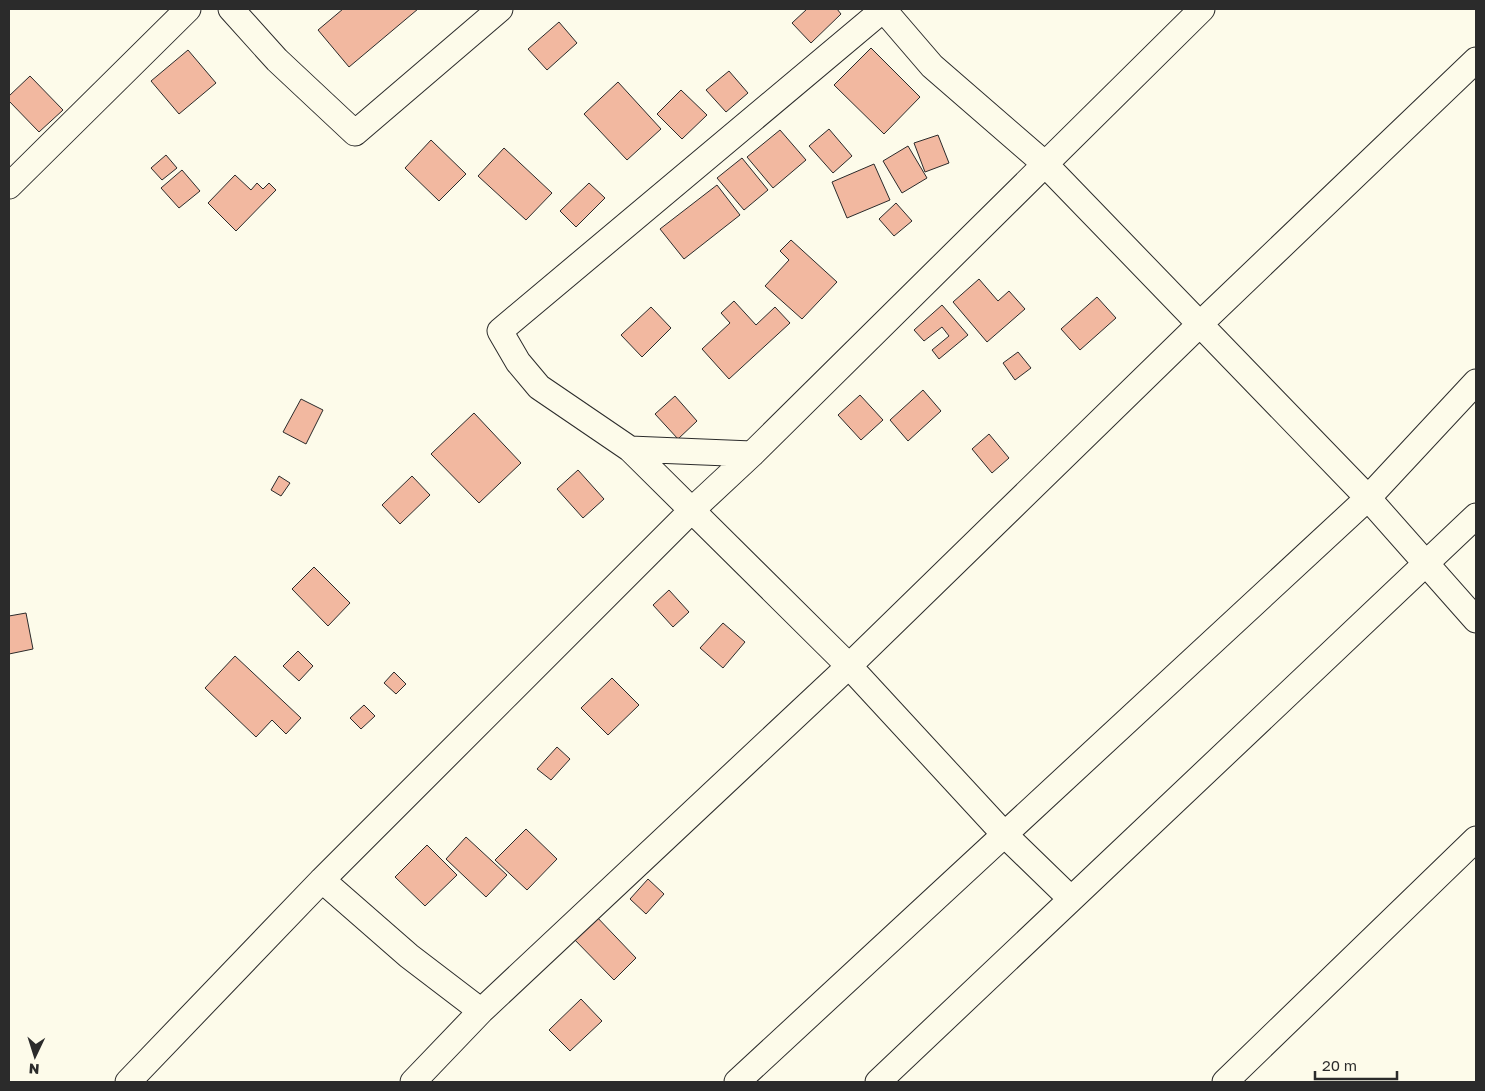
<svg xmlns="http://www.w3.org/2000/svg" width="1485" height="1091" font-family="'Golos Text',sans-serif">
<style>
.building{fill:#f2b8a0;stroke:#2b2b2b}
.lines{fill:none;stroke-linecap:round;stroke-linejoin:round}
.street-casing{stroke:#2b2b2b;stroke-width:27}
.street{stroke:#fdfbea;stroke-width:25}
</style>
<rect width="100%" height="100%" fill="#fdfbea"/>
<path class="building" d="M343,9H418L349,67L318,30Z
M807,9H837L841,14L811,43L792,23Z
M559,22L577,43L547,70L528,49Z
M871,48L920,97L884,134L834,85Z
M188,50L216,83L179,114L151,81Z
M729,71L748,93L726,112L706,90Z
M30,76L63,110L39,132L9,101V96Z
M618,82L661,129L627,160L584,114Z
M681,90L707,115L682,139L657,114Z
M829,129L852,156L833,173L809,146Z
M780,130L806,160L773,188L747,157Z
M938,135L949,163L925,172L914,143Z
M431,140L466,174L439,201L405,168Z
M908,146L927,178L902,193L883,161Z
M504,148L552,193L526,220L478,176Z
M166,155L177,168L162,180L151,168Z
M742,158L768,190L744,210L717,178Z
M874,164L890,200L847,218L832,182Z
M182,170L200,191L179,208L161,188Z
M235,175L251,190L257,183L263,189L269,183L276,190L236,231L208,203Z
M589,183L605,198L576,227L560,211Z
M717,185L740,215L684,259L660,229Z
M896,203L912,221L894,236L879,219Z
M791,240L837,282L802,319L765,286L789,260L780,251Z
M979,279L998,301L1009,291L1025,309L987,342L953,302Z
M1097,297L1116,318L1080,350L1061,329Z
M734,301L756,325L775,307L790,323L729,379L702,349L730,323L721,313Z
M942,305L968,335L939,359L932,350L949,336L942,327L924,341L914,330Z
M651,307L671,328L642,357L621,335Z
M1018,352L1031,368L1015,380L1003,363Z
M923,390L941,411L908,441L890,420Z
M860,395L883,420L861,440L838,415Z
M675,396L697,421L678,439L655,414Z
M301,399L323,410L306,444L283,432Z
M474,413L521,463L479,503L431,454Z
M989,434L1009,458L992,473L972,449Z
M578,470L604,499L583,518L557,489Z
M279,476L290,483L281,496L271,490Z
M412,476L430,495L400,524L382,505Z
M314,567L350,603L328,626L292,589Z
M669,590L689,612L673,627L653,605Z
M26,613L33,649L9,654V616Z
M723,623L745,642L723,668L700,648Z
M298,651L313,666L299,681L283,666Z
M235,656L301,718L286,734L272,720L256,737L205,688Z
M394,672L406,684L396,694L384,683Z
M612,678L639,705L608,735L581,708Z
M364,705L375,716L361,729L350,718Z
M557,747L570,759L551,780L537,769Z
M526,829L557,859L527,890L495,860Z
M466,837L507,875L486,897L446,859Z
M427,845L457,875L425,906L395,877Z
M648,879L664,894L646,914L630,899Z
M594,914L636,958L614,980L571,936Z
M581,999L602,1021L570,1051L549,1030Z"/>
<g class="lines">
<g class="street-casing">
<path id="street" d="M231,9L277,60L355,133L500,9
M883,9L932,66L1045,164L1368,498L1476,620
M9,186L188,9
M630,449L849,666L1005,835L1071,899
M752,454L630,449L539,387L518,362L500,331L884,9
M481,1011L849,666L1200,324L1476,60
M128,1082L322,880
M413,1082L481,1011L409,956L322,880L693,509L752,454L1202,9
M737,1082L1368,498L1476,382
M878,1082L1476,516
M1225,1082L1476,839"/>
</g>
<use href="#street" class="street"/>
</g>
<rect width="1485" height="1091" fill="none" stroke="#2b2b2b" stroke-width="20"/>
<g transform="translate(35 1056) rotate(184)" stroke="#fdfbea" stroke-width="4" paint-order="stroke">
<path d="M0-4L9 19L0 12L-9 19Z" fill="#2b2b2b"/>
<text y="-8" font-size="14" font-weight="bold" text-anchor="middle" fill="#2b2b2b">N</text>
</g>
<path d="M1315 1071v8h82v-8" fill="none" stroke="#2b2b2b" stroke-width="2.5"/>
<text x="1322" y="1071" font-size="15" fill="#2b2b2b" stroke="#fdfbea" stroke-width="4" paint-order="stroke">20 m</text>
</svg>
